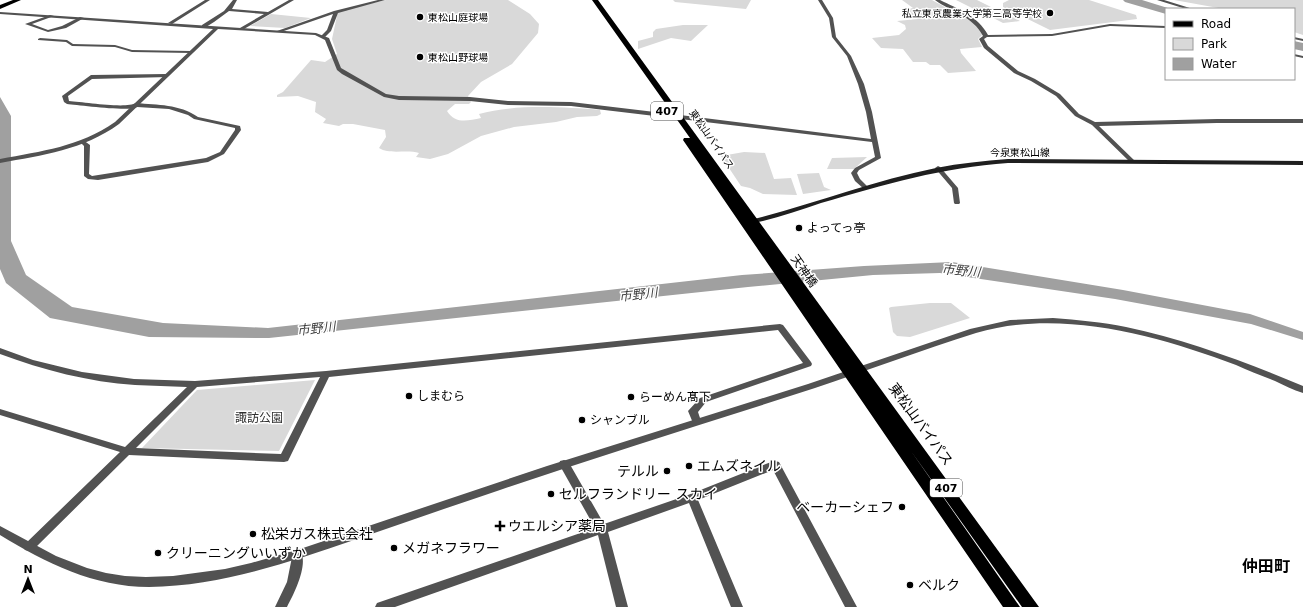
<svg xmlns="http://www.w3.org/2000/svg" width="1303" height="607" font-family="'DejaVu Sans','Noto Sans JP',sans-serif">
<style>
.green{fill:#d9d9d9}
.water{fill:#a0a0a0}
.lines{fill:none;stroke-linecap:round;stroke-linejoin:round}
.river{fill:#a0a0a0;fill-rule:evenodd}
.minor{fill:#525252;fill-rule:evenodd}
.tertiary{fill:#525252;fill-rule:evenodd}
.secondary{fill:#1f1f1f;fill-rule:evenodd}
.primary{fill:#000;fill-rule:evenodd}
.trunk{fill:#000;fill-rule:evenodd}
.poi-dot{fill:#000;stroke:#fff;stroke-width:1.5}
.labels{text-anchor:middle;stroke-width:3;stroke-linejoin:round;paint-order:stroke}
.far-poi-label{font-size:10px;fill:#000;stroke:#fff;text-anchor:start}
.far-street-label{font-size:10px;fill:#000;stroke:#fff}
.shield{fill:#fff;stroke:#4c4c4c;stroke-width:1}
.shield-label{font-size:11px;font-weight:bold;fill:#000}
.poi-label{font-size:12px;fill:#000;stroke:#fff;text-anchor:start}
.street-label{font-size:12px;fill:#000;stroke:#fff}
.park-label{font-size:12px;fill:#303030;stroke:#fff}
.water-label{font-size:13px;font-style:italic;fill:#414141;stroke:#fff}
.near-street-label{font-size:14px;fill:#000;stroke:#fff}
.near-poi-label{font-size:14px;fill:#000;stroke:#fff;text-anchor:start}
.near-neighbourhood-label{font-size:16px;font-weight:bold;fill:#000;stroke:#fff}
</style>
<rect width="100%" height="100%" fill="#fff"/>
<path class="green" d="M386,0H508L530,14L539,24L538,33L512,64L481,82L468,96L471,102L469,104H455L447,111C455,124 467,121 481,118L479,114C513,104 564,107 600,110L601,114L597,116L577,117L556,122L514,127L481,136L448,154L430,159L416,157L419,153C407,149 390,155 379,148L386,137L385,130L353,124H343L339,126L323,123L326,119L315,112L316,102L298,96L277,97V95L283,92L311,60L325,62L337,54L332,39L338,11Z
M673,0H751L746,9L675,2Z
M902,0H932L976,24L983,34L978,39L982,47L960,49L961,53L976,71L948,73L940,65H930L926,62H913L903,49L881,48L872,38L899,35L906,29L905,25L897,21L918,19L903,10L913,8Z
M956,0H977L991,7L974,9Z
M1009,0H1089L1136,15L1137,19L1050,30L1003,7V3Z
M1174,0H1303V35L1294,32V9H1224Z
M996,8L1020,21L1003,23L978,10Z
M271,14L311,18L285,28L250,26Z
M683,25H708L691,41L671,38L638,49V41L653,37V32L656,29Z
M744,152L765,153L774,179L791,178L797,195L763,194L750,188L741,186L721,156Z
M867,157L854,169H827L832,158Z
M819,173L824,187L831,190L803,194L797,174Z
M930,303H951L970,318L910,337L897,336L893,332L889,308L891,307Z
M315,380L279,451L142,448L197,390Z"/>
<path class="water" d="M0,97L11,116V241L26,275L72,307L163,323L268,328L742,275L864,266L952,262L1123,290L1250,314L1303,332V340L1251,324L1115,299L940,273L873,275L748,287L269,338L149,337L50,318L6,283L0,269Z"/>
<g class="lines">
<path class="river" d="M1123,0H1142L1171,9H1166V14L1125,2Z
M1294,41L1303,43V51L1294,49Z"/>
<path class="minor" d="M205,0H210L172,24L168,23Z
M233,0H237L232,9L268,12L289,0H294L244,29L240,28L264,14L229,11L214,22L206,27H202V25L224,11Z
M378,0H385L338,13L331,31L325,37L321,36L327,30L333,14L281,32L277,31L334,11Z
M818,0H822L833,18L836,37L851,56L864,84L872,112L881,158L859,170L857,173L860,179L869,188L868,189H864L855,181L851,173L855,168L875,157L872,142L680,119L677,117L680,115L871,139L866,112L858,84L847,56L832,37L829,18Z
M935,0H940C958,9 978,16 988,35L1052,34L1110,24L1166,26V28L1110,26L1052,36L987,37L984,39L988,46L1018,71L1035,79L1060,94L1079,114L1095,122L1217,119H1303V123H1217L1099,126L1136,162L1135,163H1131L1092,125L1075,116L1056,96L1031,81L1014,73L984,48L979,39L983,36C973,16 951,12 935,0Z
M1157,0H1164L1193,9H1186Z
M50,15L54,16L32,24L48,30L62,26L80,17L84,18L66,28L48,32L25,24Z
M1294,37L1303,39V41L1294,39Z
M40,38L67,40L73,44L115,45L132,50L191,51L193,52L191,53L132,52L115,47L72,46L66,42L38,40V39Z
M1294,54L1303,56V58L1294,56Z
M166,74L168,75V77L92,79L68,96L69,101C84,102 126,109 136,103C158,105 179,104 198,117L240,126L241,130L224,154L208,162L98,180L88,179L84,176V146L80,142L83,140L90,145L89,174L92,176L206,158L220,152L235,130V128L194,119L188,115L169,109L137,107C131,112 78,105 67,104L64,102L62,96L91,75Z
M938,166L940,167L958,188L960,203L959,204H955L954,203L952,188L935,168Z
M780,324L783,325L811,362L812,364L811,366L706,402L698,412L701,421L699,423H693L688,411L700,398L803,363L778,330L329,377L288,461L284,462L129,455L33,550L29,551L25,550L23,547L25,544L120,452L0,415V409L125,447L187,387C169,386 152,386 135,385C89,382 43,370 0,354V348L33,360L82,372L134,379L195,381L326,371ZM320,377L281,454L136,448L197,387Z
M564,460L568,461L604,524L688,495L771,462L775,461L779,462L857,607H845L773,470L698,500L743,607H731L689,503L608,532L628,607H616L598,535L395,607H375L377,603L595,528L559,464L560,461Z
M297,550L301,552C308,566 294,594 287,607H275L287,582L293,552Z"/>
<path class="tertiary" d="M0,12L316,33L329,38L341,68L386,94L399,96L470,97L508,101L571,102L680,115L683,117L680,119L571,106L508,105L470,101L399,100L384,97L342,74L337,70L325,40L315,35L218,29L119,124C83,150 43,155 0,163V159C42,151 79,147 115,122L213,29L0,14Z
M1053,318C1078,320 1102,322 1126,327C1187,340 1246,362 1303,386V393C1293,390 1284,385 1275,381C1262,376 1249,371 1236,365C1157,335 1059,308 976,333C922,350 868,370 815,388C710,422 605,454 500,490C452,506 403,523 354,540C287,563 220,586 149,587C94,587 46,563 0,535V526L56,556L87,568L106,573L125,576L146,577L173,576L225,569L251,563L303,548L547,466L808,384L970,329L1010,320Z"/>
<path class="secondary" d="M1008,159L1303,161V165L1008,163C944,167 883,185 821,203C797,211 773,220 748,224L745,222L746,221C809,206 871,181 936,168C960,163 984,161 1008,159Z"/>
<path class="primary" d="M13,0H21L0,9V5Z"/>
<path class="trunk" d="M592,0H598L1039,607H1022L911,451L1020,607H1003L683,140L684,138H690Z"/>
</g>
<g class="poi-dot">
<circle cx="1050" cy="13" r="4"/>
<circle cx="420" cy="17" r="4"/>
<circle cx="420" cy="57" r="4"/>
<circle cx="799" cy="228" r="4"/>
<circle cx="409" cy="396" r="4"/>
<circle cx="631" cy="397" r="4"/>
<circle cx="582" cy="420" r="4"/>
<circle cx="689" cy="466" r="4"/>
<circle cx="667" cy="471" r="4"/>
<circle cx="551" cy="494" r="4"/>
<circle cx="902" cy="507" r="4"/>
<path d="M498 520h4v4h4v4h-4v4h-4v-4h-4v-4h4z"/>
<circle cx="253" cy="534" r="4"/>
<circle cx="394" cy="548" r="4"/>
<circle cx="158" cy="553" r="4"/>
<circle cx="910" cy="585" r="4"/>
</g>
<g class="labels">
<g class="far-poi-label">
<text x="1042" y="17" text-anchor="end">私立東京農業大学第三高等学校</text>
<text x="428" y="21">東松山庭球場</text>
<text x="428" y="61">東松山野球場</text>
</g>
<g class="far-street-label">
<text transform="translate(712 139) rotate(55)" y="4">東松山バイパス</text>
<text x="1020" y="156">今泉東松山線</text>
</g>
<g class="shield">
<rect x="651" y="102" width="32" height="18" rx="3"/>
<rect x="930" y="479" width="32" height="18" rx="3"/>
</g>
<g class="shield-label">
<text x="667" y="115">407</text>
<text x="946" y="492">407</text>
</g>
<g class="poi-label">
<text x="807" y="232">よってっ亭</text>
<text x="417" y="400">しまむら</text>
<text x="639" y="401">らーめん髙下</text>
<text x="590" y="424">シャンブル</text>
</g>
<g class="street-label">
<text transform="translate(804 271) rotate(55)" y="4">天神橋</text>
</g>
<g class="park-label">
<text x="259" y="422">諏訪公園</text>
</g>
<g class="water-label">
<text transform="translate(961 270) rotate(5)" y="5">市野川</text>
<text transform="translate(638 294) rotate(-6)" y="5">市野川</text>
<text transform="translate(316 328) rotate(-6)" y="5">市野川</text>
</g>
<g class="near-street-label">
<text transform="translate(921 424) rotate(54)" y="5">東松山バイパス</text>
</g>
<g class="near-poi-label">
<text x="697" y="471">エムズネイル</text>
<text x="659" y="476" text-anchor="end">テルル</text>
<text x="559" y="499">セルフランドリー スカイ</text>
<text x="894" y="512" text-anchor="end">ベーカーシェフ</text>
<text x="508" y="531">ウエルシア薬局</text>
<text x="261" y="539">松栄ガス株式会社</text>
<text x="402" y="553">メガネフラワー</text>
<text x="166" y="558">クリーニングいいずか</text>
<text x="918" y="590">ベルク</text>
</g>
<g class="near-neighbourhood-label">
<text x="1266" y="572">仲田町</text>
</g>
</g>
<rect x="1165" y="8" width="130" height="72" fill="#ffffff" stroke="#999999"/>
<rect x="1173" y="21" width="20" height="6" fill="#000000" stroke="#999999"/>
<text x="1201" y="28" font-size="12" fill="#000000">Road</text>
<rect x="1173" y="38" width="20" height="12" fill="#d9d9d9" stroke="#999999"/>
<text x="1201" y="48" font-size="12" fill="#000000">Park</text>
<rect x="1173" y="58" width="20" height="12" fill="#a0a0a0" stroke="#999999"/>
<text x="1201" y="68" font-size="12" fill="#000000">Water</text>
<g transform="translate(28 579)" stroke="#ffffff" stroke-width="3" paint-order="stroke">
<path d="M0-3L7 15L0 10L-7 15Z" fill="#000000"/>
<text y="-6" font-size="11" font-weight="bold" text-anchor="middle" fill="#000000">N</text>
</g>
</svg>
